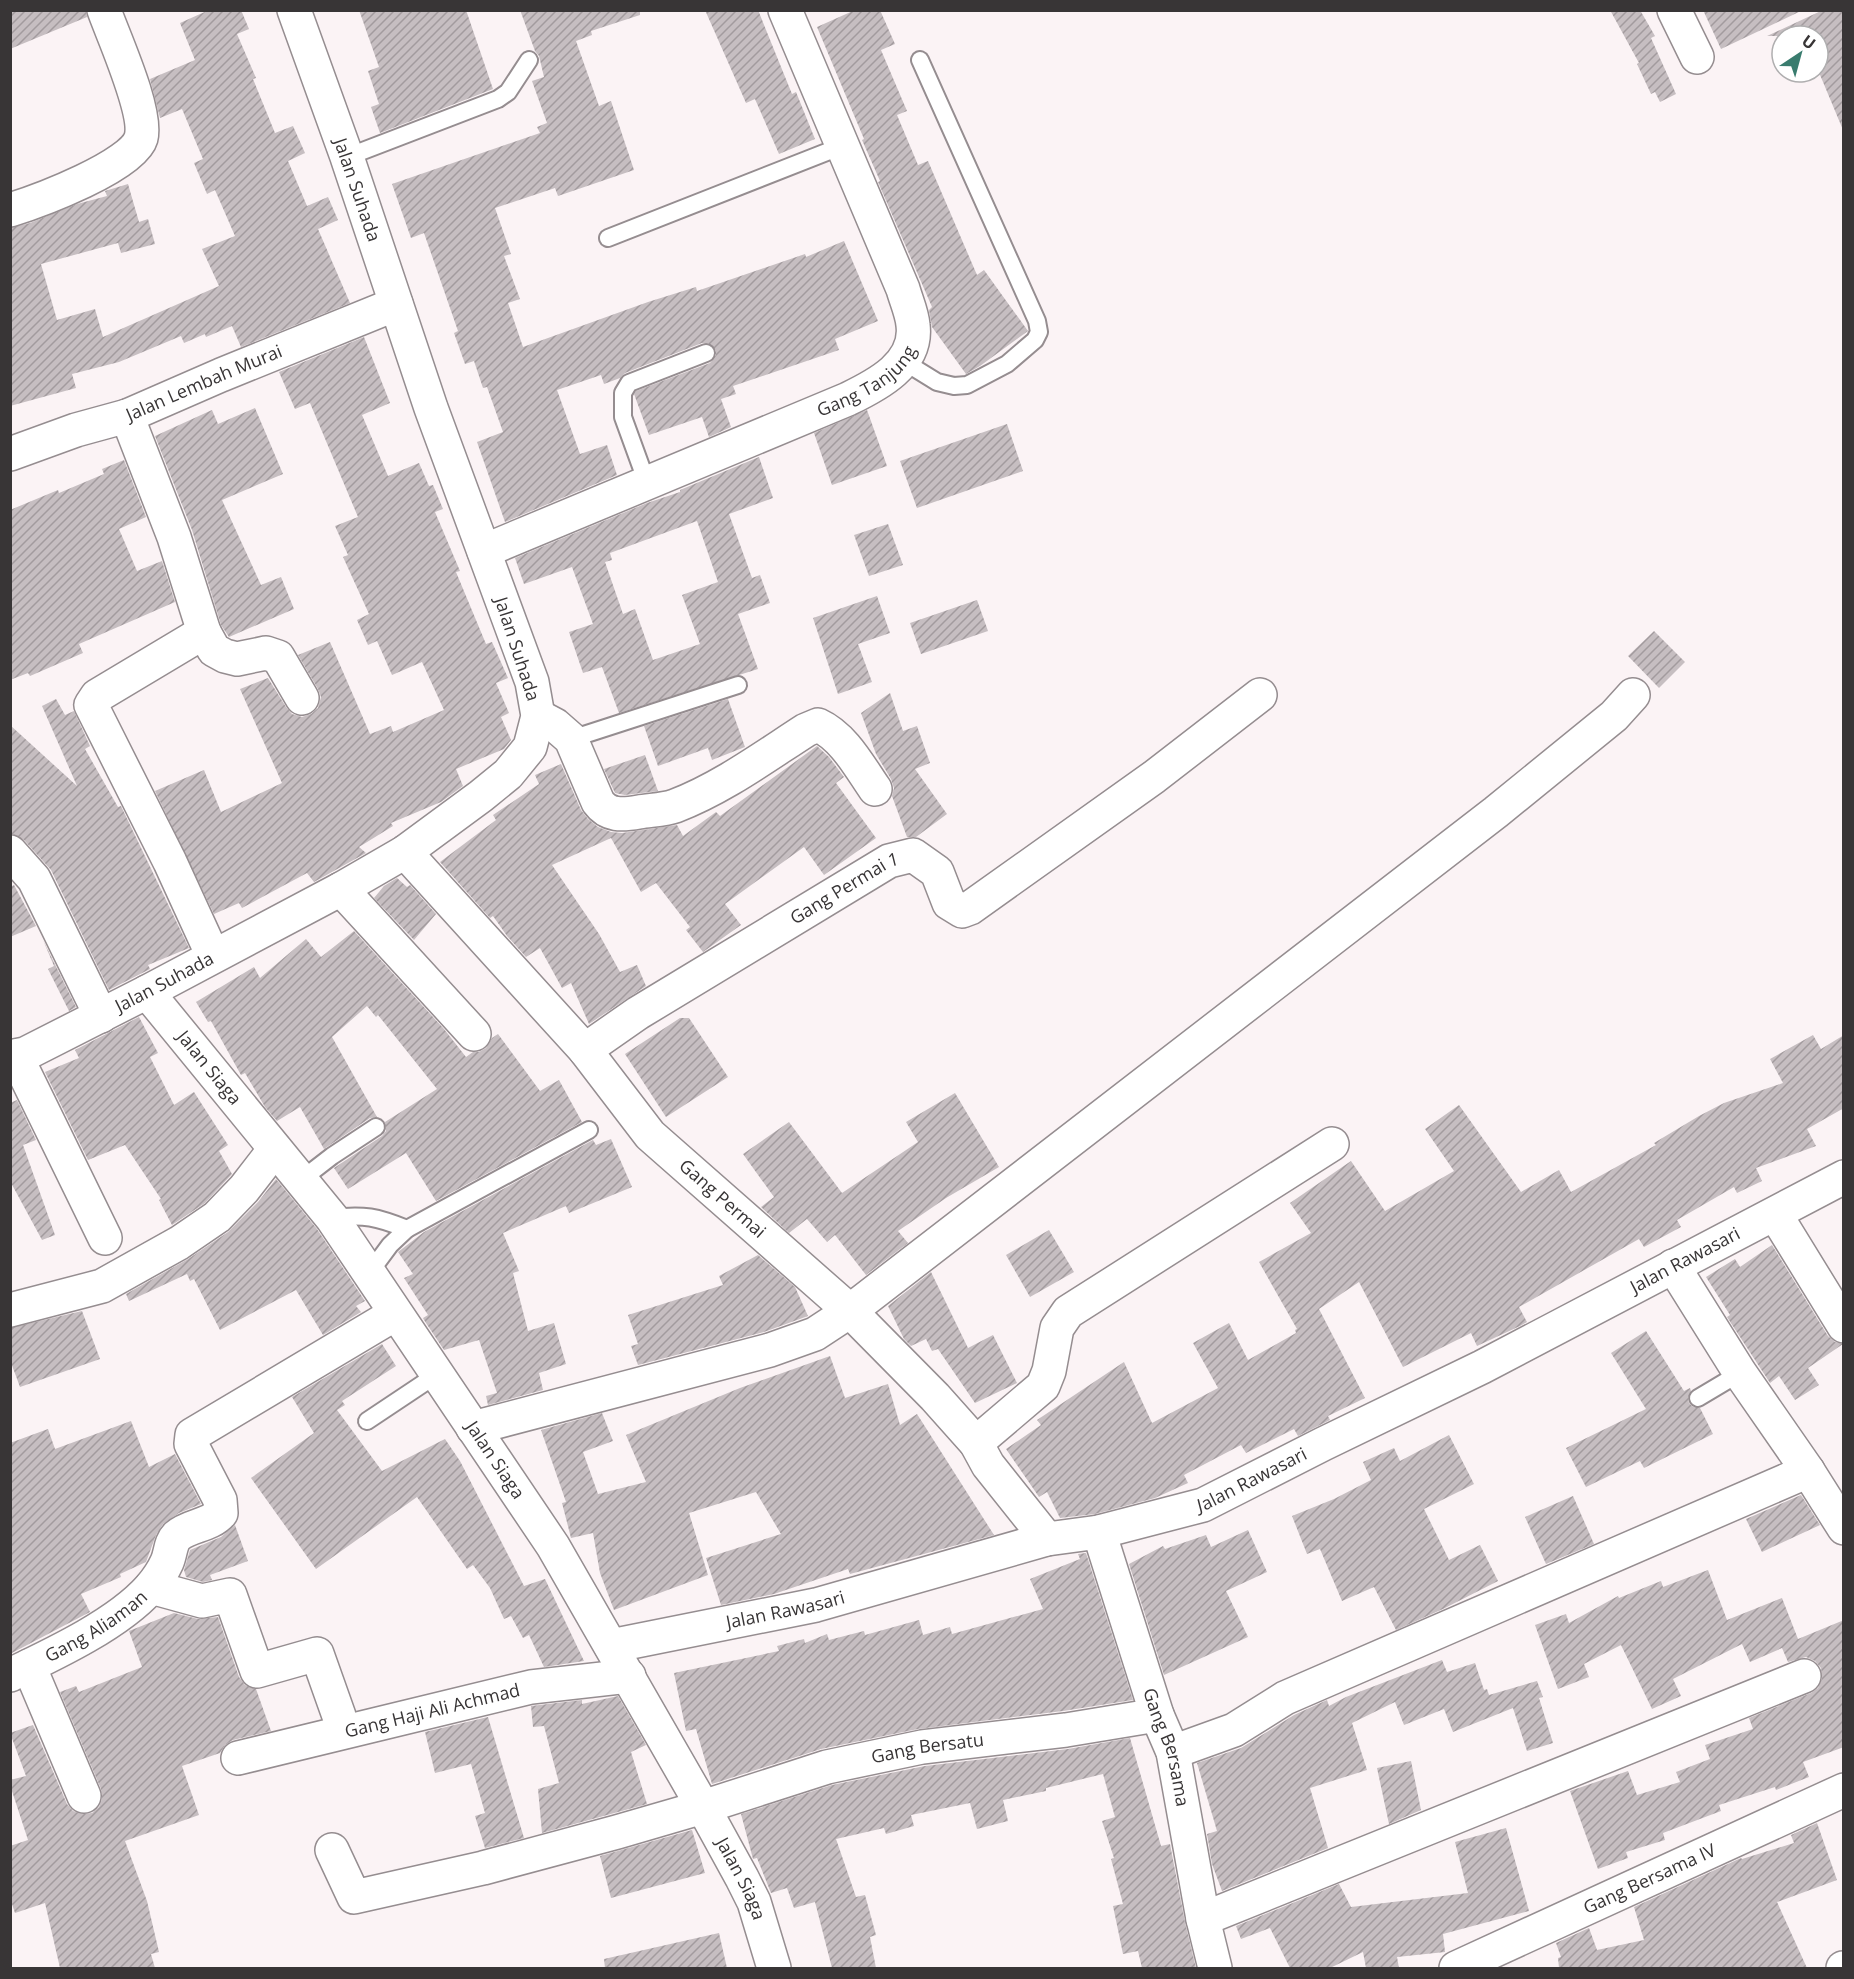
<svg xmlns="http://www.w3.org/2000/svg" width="1854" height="1979" viewBox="0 0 1854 1979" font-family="'Open Sans',sans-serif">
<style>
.building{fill:url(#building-hatch);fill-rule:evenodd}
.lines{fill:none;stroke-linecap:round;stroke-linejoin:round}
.lane-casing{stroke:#958d90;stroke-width:20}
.street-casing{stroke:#958d90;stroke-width:36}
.lane{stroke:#fff;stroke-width:16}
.street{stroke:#fff;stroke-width:33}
.labels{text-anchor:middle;stroke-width:6;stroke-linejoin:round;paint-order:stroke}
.street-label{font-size:18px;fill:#383536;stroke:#fff}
</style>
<defs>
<pattern id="building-hatch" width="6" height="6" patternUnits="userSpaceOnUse" patternTransform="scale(1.5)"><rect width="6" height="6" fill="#c6bec1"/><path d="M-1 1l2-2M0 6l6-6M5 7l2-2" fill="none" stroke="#a29b9e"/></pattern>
</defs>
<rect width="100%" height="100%" fill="#fbf3f5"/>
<!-- building -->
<g class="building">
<path d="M10 10H86L87 17 10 49Z"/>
<path d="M209 10H241L249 29 237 34 256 78 253 79 275 133 293 126 305 153 288 161 307 206 328 197 338 220 318 229 350 303 241 347 232 326 206 337 205 334 184 343 181 336 119 362 72 374 76 388 10 406V228L30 223 77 204 107 196 105 191 128 184 139 222 148 219 155 244 121 253 118 243 41 264 57 320 95 309 103 337 219 286 202 249 235 236 215 190 207 194 194 163 203 159 182 109 160 118 150 79 195 60 180 23Z"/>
<path d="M359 10H466L493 89 380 133 371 107 379 104 368 71 379 67Z"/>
<path d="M520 10H640V15L591 31 592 35 576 41 599 106 611 101 634 170 558 196 555 188 495 208 511 254 504 256 520 299 508 303 523 347 648 302 696 287 697 291 805 254 806 257 844 241 878 321 835 339 839 350 733 386 736 394 721 399 731 427 709 437 702 417 649 435 634 394 636 391 710 363 716 355V350L708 343H702L625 373 620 378 604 384 601 375 557 390 580 454 607 445 617 475 505 522 477 442 503 432 487 387 483 388 474 361 465 364 454 333 458 331 424 233 411 238 392 184 540 133 537 127 547 123 532 81 544 77 539 56 535 51Z"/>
<path d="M705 10H758L792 94 796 92 815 139 779 154 755 99 746 103Z"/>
<path d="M855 10H880L895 44 881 50 907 111 897 115 918 165 928 161 977 275 984 270 1028 331 980 366 966 374 932 327 929 310 932 307 878 182 880 181 862 140 864 139 817 27Z"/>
<path d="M1610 10H1640L1655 36 1651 38 1676 94 1660 102 1655 92 1651 94 1637 64 1639 63Z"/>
<path d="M1703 10H1803L1721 49Z"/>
<path d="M1823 10H1844L1843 130 1818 70V36H1767Z"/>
<path d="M364 337 390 403 362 415 388 476 419 463 429 486 433 485 443 509 435 512 460 571 456 572 486 644 492 642 508 678 496 683 509 713 501 717 511 740 504 749 456 769 463 786 441 802 391 823 393 826 359 847 366 853 314 882 307 873 242 908 239 903 214 914 155 791 204 770 221 812 282 783 240 689 268 678 286 707 292 714 302 717 311 714 318 708 321 697 318 689 298 655 330 642 370 734 391 726 393 732 444 710 422 662 392 675 377 641 368 645 357 620 369 614 343 557 348 555 335 526 358 517 310 403 295 409 279 372Z"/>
<path d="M255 408 283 474 222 500 261 585 281 577 294 609 229 637 221 625 192 530 155 436 212 410 218 424Z"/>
<path d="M867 410 887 466 832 485 814 433Z"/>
<path d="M1007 424 1023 471 917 508 900 461Z"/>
<path d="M759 457 773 498 729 514 752 578 760 575 770 603 738 614 758 669 619 713 602 667 583 673 569 632 593 624 572 567 524 584 515 558 647 503 680 492V490ZM697 521 718 582 682 595 700 644 653 660 635 609 623 614 605 562 612 560 610 553Z"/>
<path d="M124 460 146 517 119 529 137 571 162 561 175 602 79 644 83 653 30 676 28 673 10 680V510L58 490 59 493 104 474 102 469Z"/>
<path d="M888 524 903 565 869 576 854 535Z"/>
<path d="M877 596 890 633 858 644 872 682 838 694 813 618Z"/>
<path d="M977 600 988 631 921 654 910 623Z"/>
<path d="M1654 631 1685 662 1659 688 1628 656Z"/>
<path d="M890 693 903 731 917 726 930 763 915 769 947 814 916 837H907L892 796 894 788 891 779 876 754 861 713Z"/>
<path d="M56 699 65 715 74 711 90 746 85 749 118 807 121 806 189 948 148 965 150 969 109 990 51 870 24 840 10 833V725L77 786 42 706Z"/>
<path d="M728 699 745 747 712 760 708 748 658 766 644 726Z"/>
<path d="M817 746 829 757 844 777 836 783 876 838 824 875 804 847 725 904 741 925 703 952 686 930 690 927 656 883 641 892 611 838 552 865 599 934 620 972 637 965 646 986 589 1024 571 983 562 988 540 948 526 957 507 936 493 916 490 918 440 862 496 820 493 815 539 784 535 775 561 764 581 810 588 819 598 827 611 832 622 833 677 825 683 836 716 812 720 816Z"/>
<path d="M645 755 658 791 625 795 615 793 604 769Z"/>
<path d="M397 878 407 887 410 885 436 914 414 940 374 898 384 886Z"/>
<path d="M14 885 36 926 10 937V887Z"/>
<path d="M354 931 444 1029 466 1057 473 1052H479L486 1048 492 1038 498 1034 540 1091 559 1080 582 1122 436 1201 406 1153 348 1189 334 1168 382 1136 386 1131 385 1122 437 1089 378 1015 376 1017 367 1006 332 1037 377 1117 370 1118 324 1149 300 1107 277 1121 265 1107 245 1073 241 1075 211 1021 208 1022 196 1002 254 967 260 978 306 939 321 957Z"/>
<path d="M43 940 76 1007 69 1011 48 969 54 966Z"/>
<path d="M139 1017 158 1053 150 1057 174 1105 194 1092 228 1145 219 1151 232 1174 205 1203 172 1225 159 1200 161 1199 125 1145 88 1160 45 1072 79 1058 75 1050Z"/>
<path d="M680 1018H689L728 1077 666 1117 625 1054Z"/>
<path d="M1813 1035 1821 1049 1844 1035V1108L1807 1129 1816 1146 1756 1168 1762 1181 1737 1193 1734 1187 1677 1220 1681 1227 1644 1247 1639 1239 1519 1307 1527 1322 1520 1326 1477 1346 1471 1333 1403 1367 1359 1282 1319 1309 1365 1398 1328 1416 1330 1420 1298 1436 1294 1429 1246 1453 1241 1445 1184 1475 1188 1483 1155 1498 1095 1514 1060 1518 1047 1492 1039 1497 1006 1449 1041 1425 1037 1420 1124 1362 1152 1423 1218 1388 1193 1343 1229 1323 1248 1360 1296 1333 1295 1330 1297 1329 1259 1262 1311 1233 1290 1203 1351 1161 1385 1211 1454 1171 1425 1129 1459 1105 1521 1192 1559 1170 1571 1192 1656 1145 1654 1143 1699 1116 1724 1103 1783 1083 1770 1059Z"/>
<path d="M955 1093 999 1167 946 1198 898 1231 908 1243 866 1275 835 1235 827 1242 807 1219 789 1233 761 1207 774 1197 743 1154 789 1122 842 1193 918 1142 906 1122Z"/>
<path d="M17 1100 36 1140 23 1145 55 1235 42 1240 10 1181V1103Z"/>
<path d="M611 1139 632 1187 569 1213 566 1206 503 1233 519 1271 513 1273 528 1331 554 1323 566 1364 539 1373 543 1390 488 1405 486 1396 497 1393 479 1340 444 1350 424 1320 423 1318 428 1315 404 1278 413 1274 398 1252 424 1232 593 1140 596 1145Z"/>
<path d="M276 1179 317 1229 365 1301 356 1306 361 1312 323 1335 296 1290 220 1330 194 1279 190 1281 187 1274 129 1301 126 1294 188 1259 228 1232 258 1202Z"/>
<path d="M1049 1230 1074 1272 1030 1297 1006 1255Z"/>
<path d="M1772 1245 1828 1336 1835 1342 1843 1344 1808 1368 1819 1385 1795 1400 1779 1376 1770 1383 1727 1317 1730 1315 1706 1277 1735 1259 1740 1267Z"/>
<path d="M758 1255 795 1287 808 1316 764 1332 638 1365 631 1346 638 1344 628 1315 723 1285 719 1276Z"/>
<path d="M931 1272 968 1348 993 1335 1017 1383 975 1403 938 1349 932 1351 926 1339 911 1346 904 1339 888 1306Z"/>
<path d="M82 1311 100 1359 20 1387 10 1360V1328Z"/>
<path d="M1646 1331 1684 1391 1690 1388 1691 1391 1688 1398 1689 1403 1693 1407 1700 1408 1713 1434 1644 1468 1640 1461 1586 1487 1566 1448 1646 1409 1611 1353Z"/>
<path d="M382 1344 396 1366 342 1401 345 1405 337 1410 382 1471 445 1439 460 1461 524 1586 545 1579 584 1661 544 1667 529 1635 523 1638 511 1616 504 1619 490 1588 473 1565 467 1569 417 1497 316 1569 251 1478 314 1433 292 1397Z"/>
<path d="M830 1356 845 1398 888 1384 900 1425 917 1414 994 1535 850 1574 848 1569 774 1594 721 1605 706 1558 781 1534 756 1492 689 1513 708 1575 614 1610 600 1573 593 1533 571 1538 562 1503 566 1502 541 1430 602 1413 613 1441 583 1452 598 1494 646 1482 626 1435 740 1388Z"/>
<path d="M131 1421 149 1467 175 1454 201 1504 179 1513 163 1524 156 1535 146 1562 120 1574 121 1577 81 1594 90 1612 10 1654V1443L48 1429 55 1449Z"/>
<path d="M1449 1435 1474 1484 1424 1509 1449 1560 1480 1545 1498 1581 1443 1609 1396 1630 1374 1587 1342 1601 1320 1549 1307 1554 1292 1516 1334 1499 1371 1480 1363 1462 1394 1448 1400 1461Z"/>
<path d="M1801 1495 1820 1525 1762 1552 1746 1519Z"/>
<path d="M1573 1496 1594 1544 1546 1564 1525 1517Z"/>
<path d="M235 1525 248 1561 210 1575 212 1580 203 1582 186 1577 184 1570 190 1550 221 1537Z"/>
<path d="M1248 1530 1267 1572 1226 1591 1248 1637 1164 1675 1129 1564 1163 1546 1165 1549 1206 1535 1211 1547Z"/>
<path d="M1086 1553 1133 1700 1063 1711 918 1729 821 1749 712 1784 696 1729 686 1731 674 1673 779 1651 777 1646 804 1639 805 1643 827 1634 829 1640 864 1631 865 1635 919 1620 923 1635 950 1627 952 1634 1043 1609 1030 1579 1080 1559 1078 1554Z"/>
<path d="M1708 1570 1727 1620 1782 1598 1798 1639 1844 1620V1747L1803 1762 1809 1777 1776 1790 1775 1787 1719 1805 1721 1811 1663 1833 1665 1840 1626 1852 1628 1858 1598 1869 1570 1791 1628 1771 1637 1795 1680 1782 1676 1772 1710 1759 1705 1745 1753 1729 1749 1718 1811 1693 1818 1688 1822 1679 1821 1668 1815 1661 1806 1657 1788 1662 1782 1648 1750 1662 1742 1644 1673 1679 1681 1696 1652 1709 1621 1645 1584 1664 1589 1677 1558 1689 1535 1625 1566 1614 1569 1623 1618 1596 1619 1598 1661 1581 1663 1587Z"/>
<path d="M174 1613 198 1619 218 1617 239 1677 245 1685 256 1689 271 1731 233 1740 225 1745 220 1753 182 1766 199 1815 125 1841 147 1901 159 1952 151 1954 155 1968H60L45 1903 15 1913 10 1898V1846L28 1840 10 1785V1780L26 1776 10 1733 33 1725 67 1804 73 1811 81 1814 92 1813 99 1807 102 1799 101 1789 60 1692 76 1686 79 1692 142 1667 129 1631Z"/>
<path d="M1442 1660 1447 1672 1475 1663 1484 1690 1487 1689 1489 1695 1537 1681 1543 1697 1539 1698 1553 1743 1527 1751 1513 1708 1453 1732 1444 1709 1404 1725 1395 1702 1352 1723 1367 1770 1310 1788 1328 1848 1222 1891 1212 1864 1207 1834 1217 1831 1197 1763 1241 1748 1294 1715 1327 1700 1329 1706 1346 1697Z"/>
<path d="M618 1696 646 1745 631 1752 647 1804 542 1833 538 1789 559 1783 544 1726 533 1727 531 1706 582 1700V1704Z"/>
<path d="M488 1717 524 1838 485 1848 475 1816 485 1813 471 1764 435 1773 425 1732Z"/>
<path d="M1130 1738 1161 1846 1170 1844 1185 1922 1196 1968H1142L1138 1951 1123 1954 1113 1906 1123 1904 1111 1859 1114 1858 1102 1821 1115 1817 1103 1774 1046 1788V1791L1003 1800 1008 1821 977 1829 970 1803 911 1815 914 1826 886 1834 884 1828 836 1839 856 1897 865 1895 876 1935 870 1937 876 1968H832L815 1902 794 1908 787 1888 771 1893 757 1858 753 1859 741 1814 832 1785 925 1766 1068 1749Z"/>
<path d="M1411 1761 1421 1810 1389 1824 1377 1768Z"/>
<path d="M1817 1823 1837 1880 1777 1902 1807 1968H1559L1558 1958 1561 1957 1556 1943 1589 1928 1597 1950 1644 1940 1634 1907 1741 1858 1742 1859 1794 1843 1791 1835Z"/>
<path d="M1506 1828 1529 1911 1443 1934 1445 1952 1397 1957 1399 1968H1366L1363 1952 1330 1968H1290L1270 1928 1241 1939 1236 1926 1339 1884 1351 1907 1468 1893 1455 1842Z"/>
<path d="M692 1830 705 1873 611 1898 600 1856Z"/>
<path d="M719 1933 727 1968H605L604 1959Z"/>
</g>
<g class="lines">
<!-- lane casing -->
<g class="lane-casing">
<g id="lane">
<path d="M347 157 498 99 508 92 529 60"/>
<path d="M608 238 842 146"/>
<path d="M903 361 937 382 954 386 967 385 1007 364 1035 340 1039 332 1037 321 920 60"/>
<path d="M647 483 623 417V393L629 383 706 353"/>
<path d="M571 739 738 685"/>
<path d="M301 1180 332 1156 376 1127"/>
<path d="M332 1218C364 1214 377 1217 407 1229"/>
<path d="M370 1272 390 1245 407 1229 589 1130"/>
<path d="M1698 1398 1740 1373"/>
<path d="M367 1421 436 1375"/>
</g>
</g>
<!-- street casing -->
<g class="street-casing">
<g id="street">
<path d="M1674 10 1697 57"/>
<path d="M10 210C39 201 133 166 141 138 148 112 114 38 104 10"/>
<path d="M127 416 174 537 204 632"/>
<path id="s1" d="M10 454 76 430 127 416 221 375 396 304"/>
<path id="s2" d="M484 551 848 399C877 385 918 364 913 325 912 313 906 300 903 289L785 10"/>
<path d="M538 716 555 725 571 739 598 802C608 816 622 815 639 812 650 810 664 810 675 806 722 788 764 757 806 730L818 725C844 737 859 766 875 789"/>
<path d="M10 852 34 879 101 1016"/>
<path id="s3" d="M405 852 585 1050 650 1135 850 1311 935 1397 976 1443 988 1465 1047 1539"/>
<path d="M341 889 474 1034"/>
<path d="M213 956 170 862 91 705 97 696 204 632 214 650 225 656 237 659 266 653 278 657 302 698"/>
<path id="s4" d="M147 992 332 1218 553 1546 703 1807 742 1878 754 1902 774 1968"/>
<path id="s5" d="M585 1050 638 1013 889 861 913 855 937 872 949 903 962 911 970 908 1154 777 1260 695"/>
<path d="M16 1056 105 1238"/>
<path id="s6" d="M10 1057 25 1054 147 992 341 889 405 852 481 796 508 774 530 747 538 716 532 682 431 408 347 157 294 10"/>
<path d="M1775 1214 1844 1326"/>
<path d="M1673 1266 1740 1373 1808 1471 1844 1528"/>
<path d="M10 1310 102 1286 179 1243 217 1217 244 1189 275 1149"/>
<path d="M473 1428 770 1350 815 1334 850 1311 1496 812 1614 716 1633 695"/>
<path d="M976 1443 1043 1386 1049 1371 1057 1328 1068 1312 1332 1144"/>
<path id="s7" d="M1099 1532 1157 1715 1173 1752 1203 1919 1215 1968"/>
<path d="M151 1587 202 1601 230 1595 257 1671 317 1654 339 1716"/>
<path id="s8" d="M611 1646 816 1605 1047 1539 1099 1532 1203 1505 1323 1444 1482 1367 1844 1177"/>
<path d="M29 1666 84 1796"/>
<path id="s9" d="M10 1675C54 1654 118 1624 150 1588 156 1581 163 1571 167 1562 171 1553 170 1543 177 1536 189 1525 210 1526 221 1513L220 1500 191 1444 192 1435 395 1314"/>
<path d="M1173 1752 1234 1730 1285 1698 1808 1471"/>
<path id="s10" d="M238 1758 531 1687 629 1676"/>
<path id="s11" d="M332 1850 354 1897 483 1868 617 1832 703 1807 827 1767 922 1747 1066 1730 1157 1715"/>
<path d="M1203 1919 1804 1676"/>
<path id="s12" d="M1456 1968 1844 1790"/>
<path d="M1843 1968H1844"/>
</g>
</g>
<!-- lane -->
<use href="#lane" class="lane"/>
<!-- street -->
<use href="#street" class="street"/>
</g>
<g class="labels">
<!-- street labels -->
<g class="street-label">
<text transform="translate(357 190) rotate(71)" y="6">Jalan Suhada</text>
<text dy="6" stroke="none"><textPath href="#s2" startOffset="420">Gang Tanjung</textPath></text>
<text dy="6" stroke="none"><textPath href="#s1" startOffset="207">Jalan Lembah Murai</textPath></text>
<text transform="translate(517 649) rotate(72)" y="6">Jalan Suhada</text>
<text dy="6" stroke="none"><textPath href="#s5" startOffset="306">Gang Permai 1</textPath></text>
<text dy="6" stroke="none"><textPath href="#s6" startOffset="172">Jalan Suhada</textPath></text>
<text dy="6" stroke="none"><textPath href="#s4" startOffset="98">Jalan Siaga</textPath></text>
<text dy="6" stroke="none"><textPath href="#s3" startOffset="471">Gang Permai</textPath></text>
<text dy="6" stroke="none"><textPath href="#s8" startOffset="1150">Jalan Rawasari</textPath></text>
<text dy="6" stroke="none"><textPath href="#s4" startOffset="584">Jalan Siaga</textPath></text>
<text dy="6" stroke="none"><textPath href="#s8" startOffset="664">Jalan Rawasari</textPath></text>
<text dy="6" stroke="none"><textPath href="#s8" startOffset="178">Jalan Rawasari</textPath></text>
<text dy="6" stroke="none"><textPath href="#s9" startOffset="99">Gang Aliaman</textPath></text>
<text dy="6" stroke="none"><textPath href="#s10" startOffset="200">Gang Haji Ali Achmad</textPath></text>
<text dy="6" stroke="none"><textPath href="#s7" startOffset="226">Gang Bersama</textPath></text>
<text dy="6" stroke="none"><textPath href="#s11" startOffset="645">Gang Bersatu</textPath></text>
<text dy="6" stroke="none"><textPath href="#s4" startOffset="1070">Jalan Siaga</textPath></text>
<text dy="6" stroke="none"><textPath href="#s12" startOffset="213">Gang Bersama IV</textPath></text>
</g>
</g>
<!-- border -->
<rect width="1854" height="1979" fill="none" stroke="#383536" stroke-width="24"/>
<!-- north arrow -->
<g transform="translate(1800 54) rotate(36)"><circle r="28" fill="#ffffff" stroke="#afaeaf" stroke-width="1.5"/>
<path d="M0-4.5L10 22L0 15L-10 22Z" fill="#397c6e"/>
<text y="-9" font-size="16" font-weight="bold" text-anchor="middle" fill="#383536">U</text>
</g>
</svg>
